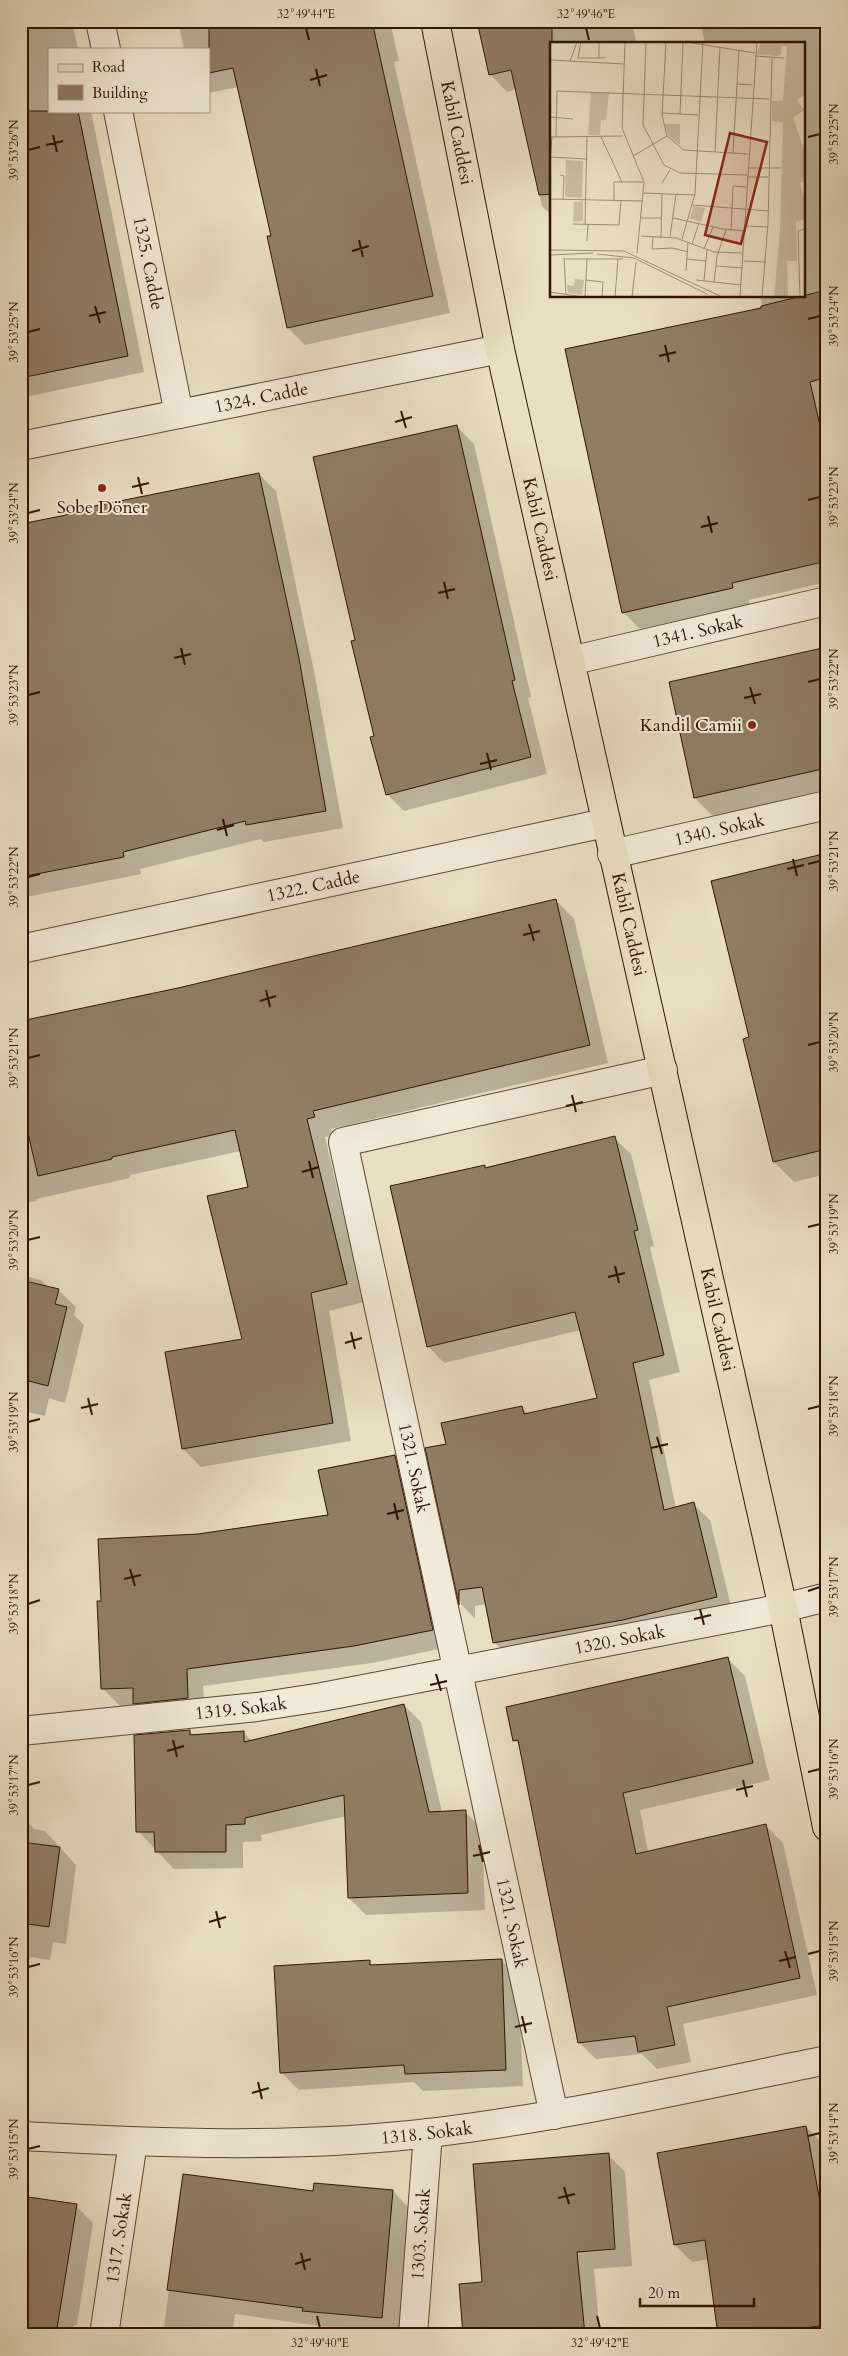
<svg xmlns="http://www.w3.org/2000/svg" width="848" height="2356" viewBox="0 0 848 2356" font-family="Cardo,serif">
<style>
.shadow{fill:#0003}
.building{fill:#907d66;stroke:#2f1300}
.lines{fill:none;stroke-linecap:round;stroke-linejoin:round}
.minor-casing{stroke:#5e4631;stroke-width:30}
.major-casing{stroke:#2f1300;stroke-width:30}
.minor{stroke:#f1ead9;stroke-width:28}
.major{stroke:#e9dfc4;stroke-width:28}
.ticks{fill:none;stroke:#2f1300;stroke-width:2}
.poi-dot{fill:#8f2418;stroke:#f1ead9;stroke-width:2}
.labels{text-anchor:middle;stroke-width:4;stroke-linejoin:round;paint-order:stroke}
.street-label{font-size:18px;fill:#2f1300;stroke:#f1ead9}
.poi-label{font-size:18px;fill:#2f1300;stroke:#f1ead9}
.inset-road{fill:none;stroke:#9f8d76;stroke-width:1}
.view{fill:#8f2418;fill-opacity:0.15;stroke:#8f2418;stroke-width:2.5}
.inset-edge{fill:none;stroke:#2f1300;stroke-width:2.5}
.neatline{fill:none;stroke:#2f1300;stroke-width:2}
.ticks-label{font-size:12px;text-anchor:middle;fill:#2f1300}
</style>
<rect width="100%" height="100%" fill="#e9dfc4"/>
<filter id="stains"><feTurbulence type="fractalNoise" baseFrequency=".004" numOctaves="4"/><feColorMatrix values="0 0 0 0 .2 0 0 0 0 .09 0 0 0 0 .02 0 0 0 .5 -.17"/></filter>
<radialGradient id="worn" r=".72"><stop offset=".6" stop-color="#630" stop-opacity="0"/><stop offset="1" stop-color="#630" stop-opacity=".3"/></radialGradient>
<!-- shadow -->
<g class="shadow">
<path d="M21 21H72L78 49H49V111H91L144 372 21 398Z"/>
<path d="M178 21H390L399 61 394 62 450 313 305 345 288 328 272 237 238 87 209 93V49H184Z"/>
<path d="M478 21H631L637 44H552V216L542 206 517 89 507 92 490 74Z"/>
<path d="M700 21H827V582L749 600 750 605 640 629 623 612 763 309 760 296H804V44H705Z"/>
<path d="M457 427 474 444 531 697 528 698 547 774 404 811 387 794 356 641Z"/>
<path d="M259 474 276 491 314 671 343 828 264 842 261 839 140 869 141 874 21 898V525Z"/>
<path d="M827 648V794L716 819 695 798 670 683Z"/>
<path d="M827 854V1174L794 1182 774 1162 750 1038Z"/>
<path d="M556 900 574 919 608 1063 331 1129 332 1136 325 1137 364 1302 329 1311 351 1441 201 1467 183 1449 167 1353 243 1340 249 1188 241 1151 130 1175V1178L36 1199 37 1201 21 1204V1023L206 983Z"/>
<path d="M614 1138 631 1154 654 1246 650 1247 680 1372 649 1380 676 1508 693 1504 710 1520 733 1614 511 1659 495 1643 487 1604 475 1606V1619L461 1604 427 1449 447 1445 522 1408 529 1415 598 1399 581 1330 444 1363 428 1346 484 1166 487 1169Z"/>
<path d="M21 1275 41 1280 49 1288 58 1290 76 1307 74 1315 84 1325 65 1403 49 1398 45 1416 24 1411 21 1418Z"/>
<path d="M394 1456 412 1473 449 1647 372 1663 203 1686 205 1715 152 1720 136 1705 120 1706 103 1689 102 1602 198 1535 329 1516Z"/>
<path d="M728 1659 745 1676 770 1780 640 1810 648 1852 766 1826 783 1843 817 1995 683 2024 691 2062 657 2069 642 2054 596 2059 579 2042 520 1746 515 1740Z"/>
<path d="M404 1705 421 1722 442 1812H465L482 1829 485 1910 366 1915 349 1898 346 1816 261 1835 262 1841 243 1842V1868L174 1869 138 1831 189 1731 195 1736 243 1732 252 1741Z"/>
<path d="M21 1820H26L34 1829 45 1831 76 1865 66 1944 53 1942 50 1960 30 1957 28 1968 21 1967Z"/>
<path d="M501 1960 518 1977 523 2086 423 2091 414 2082 299 2090 282 2073 369 1961 374 1966Z"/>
<path d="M806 2127 823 2144 827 2165V2335H719L709 2259 692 2262 675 2245Z"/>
<path d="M608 2155 625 2172 632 2266 594 2269 600 2335H465L483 2283Z"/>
<path d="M184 2175 314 2192 393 2191 410 2209 398 2335H327V2327L235 2314 232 2335H163Z"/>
<path d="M76 2206 93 2223 77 2325H74L73 2335H21Z"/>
</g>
<!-- building -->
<g class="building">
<path d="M209 21H372L433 296 287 328 267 236H271L233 68 209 73Z"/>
<path d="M477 21H552V194L539 195 511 70 489 75Z"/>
<path d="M21 111H78L128 356 21 378Z"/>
<path d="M827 290V377L810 382 827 456V561L732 583 733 588 622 613 565 349 761 308V306Z"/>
<path d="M457 425 515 680 512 681 531 757 386 795 370 737 374 736 351 641 355 640 313 457Z"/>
<path d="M259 473 298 653 326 811 246 825 245 821 123 852 124 857 21 877V524L76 513 75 510Z"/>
<path d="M827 647V768L694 798 669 682Z"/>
<path d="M827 853V1149L773 1162 743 1039 749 1037 711 881Z"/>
<path d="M556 899 590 1045 313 1111 315 1117 307 1119 347 1284 311 1293 333 1423 182 1449 165 1352 242 1339 207 1196 248 1187 235 1130 112 1157V1159L38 1176 21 1103V1021L178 988Z"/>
<path d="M615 1136 638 1230 634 1231 664 1355 633 1363 664 1510 694 1502 717 1597 623 1620 493 1643 482 1587 459 1590V1605L425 1448 446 1444 441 1423 522 1406 524 1414 597 1398 575 1312 427 1347 390 1186 485 1165V1168Z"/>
<path d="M21 1280 59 1289 55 1304 67 1307 48 1386 21 1379Z"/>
<path d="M395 1455 433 1630 354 1646 187 1669 188 1698 133 1704V1688L101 1689 97 1601H101L98 1539 198 1534 328 1515 318 1470Z"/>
<path d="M728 1657 753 1763 623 1793 636 1854 766 1824 800 1978 667 2007 675 2045 638 2052 635 2036 578 2043 518 1740 513 1741 506 1707Z"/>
<path d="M404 1704 429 1812 466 1810 468 1893 348 1898 344 1795 245 1818V1824L226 1825V1852H155L154 1832H136L134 1735 190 1730V1735L244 1731V1742Z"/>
<path d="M21 1842 60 1847 49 1927 21 1923Z"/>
<path d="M502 1959 506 2070 405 2074 404 2065 280 2073 274 1966 370 1960V1965Z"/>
<path d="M806 2126 827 2240V2325L753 2335H718L705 2240 674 2245 657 2153Z"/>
<path d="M609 2153 615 2249 577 2252 585 2335H463L459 2284 482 2282 473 2164Z"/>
<path d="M183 2174 313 2191 314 2183 393 2190 382 2318 302 2311 303 2308 167 2290Z"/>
<path d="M21 2196 77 2204 56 2335H21Z"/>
</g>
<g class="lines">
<!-- minor casing -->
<g class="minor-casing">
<g id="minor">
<path d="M100 21 106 49"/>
<path id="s1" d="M118 111 179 414"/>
<path id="s2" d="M21 446 500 349"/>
<path id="s3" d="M570 661 827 601"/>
<path id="s4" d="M612 854 827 805"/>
<path id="s5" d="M21 949 605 823"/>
<path id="s6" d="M21 1731 257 1707 322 1697 783 1608 827 1597"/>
<path d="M554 2115 343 1142 663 1070"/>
<path id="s7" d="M21 2136C157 2143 294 2149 429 2133 563 2117 695 2087 827 2060"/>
<path id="s8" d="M104 2335 133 2142"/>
<path id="s9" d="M413 2335 428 2133"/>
</g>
</g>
<!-- major casing -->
<g class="major-casing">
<g id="major">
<path id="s10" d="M435 21 500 349 783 1608 827 1827"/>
</g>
</g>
<!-- minor -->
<use href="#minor" class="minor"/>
<!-- major -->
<use href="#major" class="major"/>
</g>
<!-- ticks -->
<path class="ticks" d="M306 28 309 40M586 28 589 40M316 69 320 86M310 80 327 75M53 135 57 152M808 137 820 134M46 145 63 141M28 150 40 147M359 240 363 257M352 251 369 246M95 306 100 323M89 316 106 312M808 319 820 316M28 332 40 329M665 345 669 362M659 356 676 352M401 411 406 428M395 422 412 417M138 477 142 494M132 487 149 483M808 500 820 497M28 513 40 510M708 516 712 533M701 527 718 523M444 582 448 599M438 593 455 589M181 648 185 665M174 658 191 654M808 682 820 679M750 687 755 704M28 695 40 692M744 698 761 694M487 753 491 770M480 764 497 760M223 819 227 836M217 830 234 825M793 859 797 876M808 864 820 861M787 869 804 865M28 877 40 874M529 924 534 941M523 935 540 931M266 990 270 1007M260 1001 276 996M808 1045 820 1042M28 1058 40 1055M572 1095 576 1112M566 1106 583 1102M309 1161 313 1178M302 1172 319 1167M808 1227 820 1224M28 1240 40 1237M615 1266 619 1283M608 1277 625 1273M351 1332 355 1349M345 1343 362 1338M88 1398 92 1415M81 1408 98 1404M808 1409 820 1406M28 1422 40 1419M657 1437 662 1454M651 1448 668 1444M394 1503 398 1520M387 1514 404 1510M130 1569 135 1586M124 1579 141 1575M808 1591 820 1587M28 1604 40 1600M700 1609 704 1625M694 1619 711 1615M436 1674 441 1691M430 1685 447 1681M173 1740 177 1757M167 1751 184 1746M808 1772 820 1769M743 1780 747 1797M28 1785 40 1782M736 1790 753 1786M479 1845 483 1862M473 1856 490 1852M216 1911 220 1928M209 1922 226 1917M785 1951 790 1968M808 1954 820 1951M779 1961 796 1957M28 1967 40 1964M522 2016 526 2033M515 2027 532 2023M258 2082 262 2099M252 2093 269 2088M808 2136 820 2133M28 2149 40 2146M564 2187 569 2204M558 2198 575 2194M301 2253 305 2270M295 2264 311 2259M317 2316 320 2328M597 2316 600 2328"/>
<!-- markers -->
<g class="poi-dot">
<circle cx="102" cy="488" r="5"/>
<circle cx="752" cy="725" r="5"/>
</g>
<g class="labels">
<!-- street labels -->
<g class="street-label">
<text dy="6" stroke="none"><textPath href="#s10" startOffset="114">Kabil Caddesi</textPath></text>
<text dy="6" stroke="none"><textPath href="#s1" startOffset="155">1325. Cadde</textPath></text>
<text dy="6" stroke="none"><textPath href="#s2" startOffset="245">1324. Cadde</textPath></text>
<text dy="6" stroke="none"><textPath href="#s10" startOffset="519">Kabil Caddesi</textPath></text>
<text dy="6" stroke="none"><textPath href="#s3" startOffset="131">1341. Sokak</textPath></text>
<text dy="6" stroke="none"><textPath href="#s4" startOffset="110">1340. Sokak</textPath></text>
<text dy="6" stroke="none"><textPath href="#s5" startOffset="299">1322. Cadde</textPath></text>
<text dy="6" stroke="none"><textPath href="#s10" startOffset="924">Kabil Caddesi</textPath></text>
<text dy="6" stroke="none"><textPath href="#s10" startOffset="1329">Kabil Caddesi</textPath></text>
<text transform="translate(414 1468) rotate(78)" y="6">1321. Sokak</text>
<text dy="6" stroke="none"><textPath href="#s6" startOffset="606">1320. Sokak</textPath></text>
<text dy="6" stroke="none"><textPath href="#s6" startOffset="221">1319. Sokak</textPath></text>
<text transform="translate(512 1923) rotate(78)" y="6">1321. Sokak</text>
<text dy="6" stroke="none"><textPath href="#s7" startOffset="406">1318. Sokak</textPath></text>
<text dy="6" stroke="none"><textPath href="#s9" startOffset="101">1303. Sokak</textPath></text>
<text dy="6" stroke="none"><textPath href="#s8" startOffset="98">1317. Sokak</textPath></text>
</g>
<!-- poi labels -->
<g class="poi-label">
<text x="102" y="513">Sobe Döner</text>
<text x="742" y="731" text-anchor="end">Kandil Camii</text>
</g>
</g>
<!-- overview -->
<g transform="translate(550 42)">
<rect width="255" height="255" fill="#e9dfc4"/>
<path d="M211 0H255V52L247 58 254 68 243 76 255 110V139L250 141 255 159V177L246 180 247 219H237L238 255H224L230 190 233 80 222 79V59H233L237 4H232L231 12 227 14 207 12ZM41 50H59L56 78H51L50 93H38ZM114 82H130V103L119 94ZM16 118 33 119 32 156 15 155ZM33 159V179L23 180 24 160ZM144 164 155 166 151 180 140 176ZM25 237 34 238 32 253 18 251 17 243 24 244Z" fill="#c9bca3"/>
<path class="inset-road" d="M31 0 28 16H55M75 0 72 86 94 140 87 211M96 0 93 83 114 123 130 131 197 133M116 0 112 73 117 94 134 108 198 112M136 0 205 11M205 14 234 16M49 16V0M0 18 74 22M20 19 27 0M187 42 202 43M112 71 148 73M130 72 133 0M0 75 23 77M0 95 73 94M6 95 7 49 219 57M51 95 72 140M165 110 170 5M183 111 189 8M83 114 117 94M0 115 36 117M0 120 2 95M198 126H231M10 133 14 134 13 157M197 135H218M112 141 120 128M93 151 144 153M0 157 93 159M64 158V140H94M142 163 219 169M91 176H112M123 176 173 187 196 189M23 182 69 183 71 158M35 182 37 95M196 184 218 185M181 189 183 144 197 145M91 194 126 196 164 210 193 211M103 195 102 207 122 206 138 210M111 195 112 152M120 195 126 152M132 197 145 152 153 0M37 199 38 182M142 202 149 181M154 207 163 185M0 208 74 209 172 255M47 212 84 216 157 252M0 213 43 211M14 216 16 252M14 217H73M137 217 156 219M194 219 216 220M166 224 193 226M136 229 138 200M36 238 53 240 52 255M146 238 191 243M154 239 157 208M164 240 167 214 176 188M0 250 34 255M35 255 37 217M65 255 68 217M82 255 86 220M190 255 207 0M212 255 218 182 222 16M250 255 248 189 255 187"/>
<path class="view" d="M180 91 217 100 191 202 155 193Z"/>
<rect width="255" height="255" class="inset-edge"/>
</g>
<!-- margin -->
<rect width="848" height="2356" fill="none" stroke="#e9dfc4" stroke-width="55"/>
<!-- legend -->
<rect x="48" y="48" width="162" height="65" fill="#f1ead9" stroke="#a39482"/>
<rect x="58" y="64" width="25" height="8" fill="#e9dfc4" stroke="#a39482"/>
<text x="92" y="72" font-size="15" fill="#2f1300">Road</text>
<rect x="58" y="85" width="25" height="15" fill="#907d66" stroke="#a39482"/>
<text x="92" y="98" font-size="15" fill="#2f1300">Building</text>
<!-- scale -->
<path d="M640 2298v8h114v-8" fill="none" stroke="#2f1300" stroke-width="2.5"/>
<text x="648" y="2298" font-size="15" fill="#2f1300" stroke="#f1ead9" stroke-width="4" paint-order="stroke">20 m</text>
<rect x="28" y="28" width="792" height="2300" class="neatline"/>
<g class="ticks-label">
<text x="306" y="18">32°49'44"E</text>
<text x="586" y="18">32°49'46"E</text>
<text transform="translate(834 134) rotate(-90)" y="4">39°53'25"N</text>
<text transform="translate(14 150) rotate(-90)" y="4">39°53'26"N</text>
<text transform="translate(834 316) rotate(-90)" y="4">39°53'24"N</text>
<text transform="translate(14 332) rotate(-90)" y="4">39°53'25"N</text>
<text transform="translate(834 497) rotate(-90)" y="4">39°53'23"N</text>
<text transform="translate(14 513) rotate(-90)" y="4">39°53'24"N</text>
<text transform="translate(834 679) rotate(-90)" y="4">39°53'22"N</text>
<text transform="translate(14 695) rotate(-90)" y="4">39°53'23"N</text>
<text transform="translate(834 861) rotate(-90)" y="4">39°53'21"N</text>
<text transform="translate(14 877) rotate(-90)" y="4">39°53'22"N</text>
<text transform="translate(834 1042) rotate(-90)" y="4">39°53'20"N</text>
<text transform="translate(14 1058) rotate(-90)" y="4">39°53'21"N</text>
<text transform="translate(834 1224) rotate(-90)" y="4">39°53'19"N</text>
<text transform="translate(14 1240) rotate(-90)" y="4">39°53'20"N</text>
<text transform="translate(834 1406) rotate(-90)" y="4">39°53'18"N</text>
<text transform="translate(14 1422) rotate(-90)" y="4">39°53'19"N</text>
<text transform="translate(834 1587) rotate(-90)" y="4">39°53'17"N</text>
<text transform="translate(14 1604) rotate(-90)" y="4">39°53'18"N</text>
<text transform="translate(834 1769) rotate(-90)" y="4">39°53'16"N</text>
<text transform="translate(14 1785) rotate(-90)" y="4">39°53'17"N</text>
<text transform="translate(834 1951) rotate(-90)" y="4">39°53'15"N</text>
<text transform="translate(14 1967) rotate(-90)" y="4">39°53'16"N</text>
<text transform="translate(834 2133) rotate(-90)" y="4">39°53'14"N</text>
<text transform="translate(14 2149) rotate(-90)" y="4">39°53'15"N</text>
<text x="320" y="2347">32°49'40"E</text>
<text x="600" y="2347">32°49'42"E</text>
</g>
<rect width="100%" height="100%" filter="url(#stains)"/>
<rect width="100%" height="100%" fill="url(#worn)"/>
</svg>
